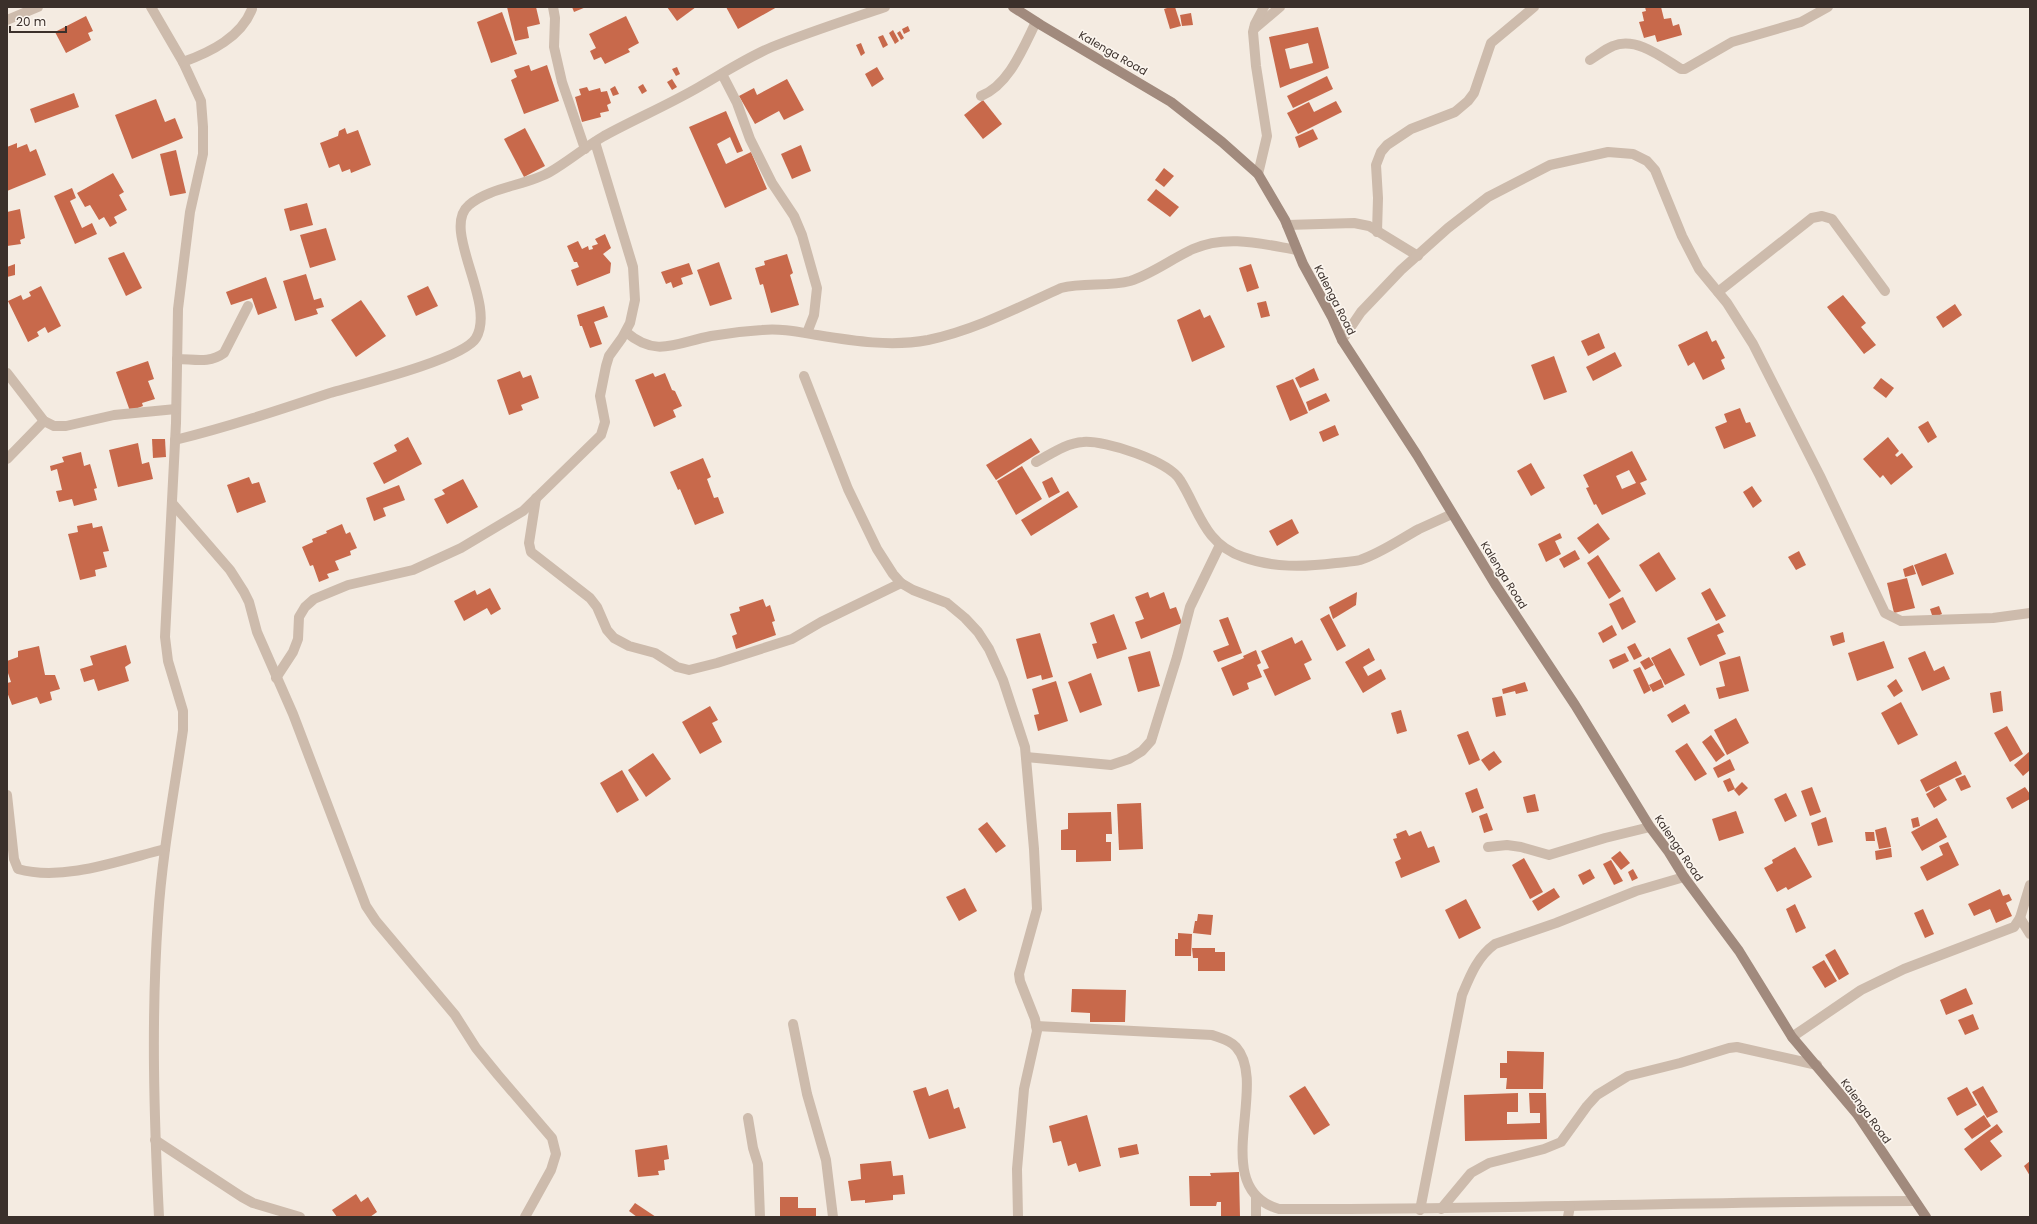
<svg xmlns="http://www.w3.org/2000/svg" width="2037" height="1224" viewBox="0 0 2037 1224" font-family="Poppins,sans-serif">
<style>
.building{fill:#c8694b;fill-rule:evenodd}
.lines{fill:none;stroke-linecap:round;stroke-linejoin:round}
.lane{stroke:#cdbbac;stroke-width:10}
.street{stroke:#cdbbac;stroke-width:10}
.secondary{stroke:#a18a7d;stroke-width:10}
.labels{text-anchor:middle;stroke-width:3.5;stroke-linejoin:round;paint-order:stroke}
.street-label{font-size:11px;fill:#3b302b;stroke:#fbf5ee}
</style>
<rect width="100%" height="100%" fill="#f4ebe1"/>
<!-- building -->
<g class="building">
<path d="M507 7H536L540 24 527 27 529 38 515 41Z"/>
<path d="M572 7H586L574 12Z"/>
<path d="M667 7H696L677 21Z"/>
<path d="M726 7H777L738 29Z"/>
<path d="M1170 7H1175L1181 26 1170 29 1164 9Z"/>
<path d="M1645 7H1661L1664 19 1671 18 1673 26 1679 24 1682 35 1657 42 1655 35 1644 38 1639 22 1644 21 1642 12 1646 11Z"/>
<path d="M502 12 517 54 491 63 477 22Z"/>
<path d="M1191 13 1193 25 1182 26 1180 15Z"/>
<path d="M86 16 93 31 88 33 91 40 66 53 55 32Z"/>
<path d="M626 16 639 43 628 49 630 52 605 64 601 57 594 60 590 51 596 48 589 34Z"/>
<path d="M908 26 910 31 904 34 902 29Z"/>
<path d="M1318 27 1329 68 1280 88 1269 37ZM1308 43 1313 63 1290 69 1285 49Z"/>
<path d="M893 30 899 41 895 44 889 33Z"/>
<path d="M900 31 904 38 901 40 897 33Z"/>
<path d="M883 35 888 45 883 48 878 37Z"/>
<path d="M861 43 865 53 861 56 856 45Z"/>
<path d="M529 65 531 71 547 65 559 101 524 114 511 80 517 77 514 70Z"/>
<path d="M677 67 680 74 676 76 672 69Z"/>
<path d="M877 67 884 79 872 87 865 74Z"/>
<path d="M1327 76 1333 89 1293 108 1287 96Z"/>
<path d="M672 79 677 87 672 90 667 82Z"/>
<path d="M787 79 804 110 784 120 779 111 755 124 739 96 754 88 757 95Z"/>
<path d="M643 84 647 91 642 94 638 87Z"/>
<path d="M615 86 619 94 613 96 610 89Z"/>
<path d="M587 87 589 91 600 88 601 92 607 91 611 103 607 105 609 111 600 113 601 117 582 122 575 97 581 95 579 89Z"/>
<path d="M74 93 79 107 35 123 30 109Z"/>
<path d="M156 99 165 122 175 118 183 138 132 159 115 115Z"/>
<path d="M983 100 1002 124 983 139 964 115Z"/>
<path d="M1336 101 1342 112 1298 134 1287 113 1309 102 1314 112Z"/>
<path d="M726 111 743 151 737 153 730 137 717 144 726 164 751 152 767 189 725 208 689 127Z"/>
<path d="M345 128 347 134 358 130 371 165 351 173 350 169 342 172 339 164 329 168 320 143 338 136 339 131Z"/>
<path d="M525 128 545 166 524 177 504 139Z"/>
<path d="M1313 129 1318 139 1299 148 1295 137Z"/>
<path d="M17 143V148L27 144 30 152 36 149 46 175 7 191V147Z"/>
<path d="M801 145 811 171 792 179 781 154Z"/>
<path d="M176 150 186 193 170 196 160 154Z"/>
<path d="M1164 168 1174 176 1164 187 1155 180Z"/>
<path d="M113 173 124 192 119 195 127 210 114 217 117 223 110 227 104 217 99 220 90 205 85 207 77 193Z"/>
<path d="M72 188 76 198 70 201 82 228 92 223 97 234 75 244 54 196Z"/>
<path d="M1156 189 1179 207 1170 217 1147 200Z"/>
<path d="M307 203 313 225 290 231 284 209Z"/>
<path d="M20 209 25 238 20 240 21 244 7 246V212Z"/>
<path d="M326 228 336 260 310 268 300 235Z"/>
<path d="M605 234 611 248 603 254 611 263 610 273 577 286 571 270 579 267 577 262H574L567 246 578 241 582 249 588 246 589 250 593 249 592 246 598 244 595 239Z"/>
<path d="M124 252 142 288 126 296 108 258Z"/>
<path d="M787 254 793 273 790 275 799 305 771 313 763 284 760 285 755 268 765 265 764 261Z"/>
<path d="M719 262 732 299 710 306 697 270Z"/>
<path d="M689 263 693 274 681 278 683 284 673 288 671 282 666 284 661 272Z"/>
<path d="M15 264V275L7 277V267Z"/>
<path d="M1251 264 1259 288 1247 292 1239 268Z"/>
<path d="M306 274 314 300 321 298 324 307 316 309 318 314 295 321 283 281Z"/>
<path d="M266 277 277 308 258 315 252 298 231 305 226 292Z"/>
<path d="M41 286 61 326 48 333 45 327 37 332 39 336 28 342 8 301 21 295 23 300 31 296 29 292Z"/>
<path d="M428 286 438 306 416 316 407 296Z"/>
<path d="M1843 295 1866 323 1861 327 1876 345 1864 354 1827 307Z"/>
<path d="M361 300 386 336 356 357 331 320Z"/>
<path d="M1266 301 1270 316 1261 318 1257 303Z"/>
<path d="M1955 304 1962 315 1943 328 1936 317Z"/>
<path d="M604 306 608 317 594 322 602 344 590 348 582 326H580L577 315Z"/>
<path d="M1200 309 1204 318 1210 315 1225 347 1192 362 1177 320Z"/>
<path d="M1707 331 1712 342 1716 340 1725 358 1721 360 1725 369 1703 380 1694 362 1688 366 1678 345Z"/>
<path d="M1599 333 1605 348 1588 356 1581 341Z"/>
<path d="M1615 352 1622 366 1593 381 1586 367Z"/>
<path d="M1554 356 1567 392 1544 400 1531 365Z"/>
<path d="M148 361 154 379 148 381 155 399 142 403 143 406 130 411 116 372Z"/>
<path d="M1314 368 1319 380 1300 388 1295 378Z"/>
<path d="M520 371 523 378 531 375 539 398 521 405 523 410 509 415 497 380Z"/>
<path d="M653 373 655 377 665 373 672 390 675 391 682 406 673 410 676 417 654 427 635 380Z"/>
<path d="M1881 378 1894 388 1886 398 1873 388Z"/>
<path d="M1293 379 1308 413 1290 421 1276 386Z"/>
<path d="M1326 393 1330 401 1309 411 1306 402Z"/>
<path d="M1740 408 1746 423 1750 422 1756 436 1724 449 1715 427 1727 422 1724 414Z"/>
<path d="M1928 421 1937 437 1928 443 1918 427Z"/>
<path d="M1335 425 1339 435 1323 442 1319 432Z"/>
<path d="M408 437 422 464 384 484 373 463 397 451 394 445Z"/>
<path d="M1888 437 1899 451 1895 455 1897 457 1902 453 1913 467 1891 485 1883 475 1880 478 1863 459Z"/>
<path d="M1031 438 1040 452 996 480 986 465Z"/>
<path d="M152 439H165L166 457 153 458Z"/>
<path d="M138 443 142 464 149 462 153 479 118 487 109 450Z"/>
<path d="M1632 451 1647 480 1640 483 1646 494 1602 515 1596 504 1594 505 1586 488 1589 487 1583 475ZM1629 470 1636 483 1622 489 1616 476Z"/>
<path d="M81 452 84 466 90 464 97 488 94 489 97 500 74 506 72 499 59 502 56 491 62 490 57 469 51 471 50 466 64 462 62 457Z"/>
<path d="M703 458 711 477 707 479 714 498 718 497 724 513 695 525 680 489 678 490 670 472Z"/>
<path d="M1531 463 1545 488 1531 496 1517 471Z"/>
<path d="M1022 466 1042 499 1016 515 997 481Z"/>
<path d="M249 477 252 484 259 482 266 502 237 513 227 485Z"/>
<path d="M1052 477 1060 492 1049 498 1042 482Z"/>
<path d="M463 479 478 507 447 524 434 499 445 494 442 490Z"/>
<path d="M399 485 405 500 383 508 386 516 374 521 366 498Z"/>
<path d="M1752 486 1762 501 1753 508 1743 492Z"/>
<path d="M1068 491 1078 507 1031 536 1021 520Z"/>
<path d="M1292 519 1299 533 1277 546 1269 531Z"/>
<path d="M92 523 93 528 102 526 109 551 103 552 107 567 95 570 96 576 80 580 68 534 78 532 77 526Z"/>
<path d="M1598 523 1610 539 1589 554 1577 538Z"/>
<path d="M342 524 346 534 350 532 357 548 350 551 351 555 335 561 339 570 327 574 329 578 319 582 313 565 310 566 302 547 313 542 312 539 327 533 326 531Z"/>
<path d="M1560 533 1562 538 1555 541 1561 554 1546 562 1538 544Z"/>
<path d="M1575 550 1580 559 1564 568 1559 559Z"/>
<path d="M1799 551 1806 565 1796 570 1788 557Z"/>
<path d="M1659 552 1676 579 1656 592 1639 565Z"/>
<path d="M1946 553 1954 574 1922 586 1914 565Z"/>
<path d="M1598 555 1621 591 1609 599 1587 563Z"/>
<path d="M1913 565 1916 574 1905 577 1903 569Z"/>
<path d="M1907 578 1915 608 1894 613 1887 583Z"/>
<path d="M490 588 501 609 491 615 487 608 464 621 454 601 475 590 477 595Z"/>
<path d="M1710 588 1726 616 1716 621 1701 593Z"/>
<path d="M1148 592 1150 598 1164 592 1170 609 1176 607 1182 623 1141 639 1135 622 1144 619 1135 597Z"/>
<path d="M1357 592 1356 605 1333 619 1329 607Z"/>
<path d="M1623 597 1636 622 1622 630 1609 604Z"/>
<path d="M763 599 766 607 770 605 775 621 772 622 776 635 736 649 732 636 737 634 730 614 740 611 739 607Z"/>
<path d="M1939 606 1942 614 1933 618 1930 609Z"/>
<path d="M1114 614 1127 649 1097 659 1092 644 1097 643 1090 623Z"/>
<path d="M1329 614 1346 646 1337 651 1320 619Z"/>
<path d="M1228 617 1242 653 1218 662 1213 651 1229 645 1219 620Z"/>
<path d="M1719 623 1724 632 1717 635 1726 654 1700 666 1687 638Z"/>
<path d="M1612 625 1617 635 1603 643 1598 633Z"/>
<path d="M1843 632 1845 642 1833 646 1830 636Z"/>
<path d="M1040 633 1053 677 1042 680 1041 675 1027 679 1016 639Z"/>
<path d="M1292 637 1295 644 1302 640 1312 660 1304 664 1311 679 1275 696 1263 670 1269 668 1261 651Z"/>
<path d="M1884 641 1894 668 1857 681 1848 653Z"/>
<path d="M1635 643 1642 656 1634 660 1627 647Z"/>
<path d="M126 645 131 663 125 667 129 681 98 691 94 679 84 682 80 669 93 665 90 656Z"/>
<path d="M39 646 45 675H55L60 689 50 692 52 700 40 704 37 697 12 705 7 692V683L11 682 7 670V661L18 657V651Z"/>
<path d="M1369 648 1375 660 1363 667 1368 676 1381 669 1386 679 1363 693 1345 662Z"/>
<path d="M1670 648 1685 675 1665 685 1651 658Z"/>
<path d="M1256 650 1261 663 1257 665 1262 677 1247 683 1249 689 1233 696 1221 668 1244 658 1243 656Z"/>
<path d="M1150 651 1160 686 1138 692 1128 657Z"/>
<path d="M1925 651 1934 671 1944 666 1950 679 1922 691 1908 658Z"/>
<path d="M1625 653 1629 661 1613 669 1609 660Z"/>
<path d="M1740 656 1749 691 1719 699 1716 688 1725 686 1719 662Z"/>
<path d="M1649 657 1654 665 1645 670 1640 662Z"/>
<path d="M1640 667 1651 690 1644 694 1633 670Z"/>
<path d="M1091 673 1102 705 1080 713 1068 682Z"/>
<path d="M1661 679 1664 687 1653 692 1649 685Z"/>
<path d="M1896 679 1903 691 1894 697 1887 686Z"/>
<path d="M1056 681 1068 721 1038 731 1034 715 1039 714 1032 689Z"/>
<path d="M1525 682 1528 691 1516 694 1515 691 1503 694 1502 689Z"/>
<path d="M2001 691 2003 711 1993 713 1990 693Z"/>
<path d="M1502 696 1506 715 1496 717 1492 698Z"/>
<path d="M1901 702 1918 735 1898 745 1881 713Z"/>
<path d="M1685 704 1690 713 1672 723 1667 715Z"/>
<path d="M710 706 718 720 712 723 722 742 700 754 682 722Z"/>
<path d="M1401 710 1407 731 1397 734 1391 713Z"/>
<path d="M1736 718 1749 743 1727 755 1714 730Z"/>
<path d="M2007 726 2023 754 2010 762 1994 733Z"/>
<path d="M1468 731 1480 760 1469 765 1457 735Z"/>
<path d="M1711 735 1725 755 1716 762 1702 742Z"/>
<path d="M1687 743 1707 774 1695 781 1675 751Z"/>
<path d="M1494 751 1502 762 1489 771 1481 760Z"/>
<path d="M2030 751V770L2023 776 2014 765Z"/>
<path d="M653 753 671 779 646 797 628 770Z"/>
<path d="M1730 759 1735 770 1718 778 1713 768Z"/>
<path d="M1956 761 1962 774 1926 792 1920 780Z"/>
<path d="M622 770 639 800 617 813 600 783Z"/>
<path d="M1965 775 1971 787 1961 791 1955 779Z"/>
<path d="M1730 778 1735 789 1728 792 1723 781Z"/>
<path d="M1742 782 1748 788 1739 796 1734 790Z"/>
<path d="M1939 786 1947 800 1934 808 1926 794Z"/>
<path d="M1812 787 1821 812 1810 816 1801 791Z"/>
<path d="M2025 787 2030 794V799L2012 809 2006 798Z"/>
<path d="M1477 788 1484 808 1472 813 1465 793Z"/>
<path d="M1786 793 1797 816 1785 822 1774 799Z"/>
<path d="M1535 794 1539 811 1527 813 1523 797Z"/>
<path d="M1141 803 1143 849 1119 850 1117 804Z"/>
<path d="M1736 811 1744 833 1719 841 1712 819Z"/>
<path d="M1111 812 1112 834H1106V842H1111V861L1076 862V850H1061V830L1068 829V813Z"/>
<path d="M1487 813 1493 830 1484 833 1479 816Z"/>
<path d="M1826 817 1833 842 1818 846 1811 823Z"/>
<path d="M1918 817 1920 826 1913 828 1911 819Z"/>
<path d="M1937 818 1947 837 1922 851 1911 832Z"/>
<path d="M987 822 1006 846 996 853 978 829Z"/>
<path d="M1886 827 1891 847 1879 849 1875 830Z"/>
<path d="M1406 830 1409 836 1421 831 1428 848 1434 846 1440 862 1401 878 1395 862 1401 859 1393 839 1397 838 1396 834Z"/>
<path d="M1865 832H1874L1875 841H1866Z"/>
<path d="M1948 842 1959 865 1927 881 1920 867 1943 855 1939 846Z"/>
<path d="M1795 847 1812 877 1788 890 1786 887 1777 892 1764 868 1773 863 1772 860Z"/>
<path d="M1891 848 1892 857 1876 860 1875 851Z"/>
<path d="M1620 851 1630 863 1621 870 1611 858Z"/>
<path d="M1524 858 1543 892 1530 899 1512 865Z"/>
<path d="M1611 860 1623 881 1614 885 1603 864Z"/>
<path d="M1590 869 1595 878 1583 885 1578 875Z"/>
<path d="M1633 869 1638 878 1632 881 1628 872Z"/>
<path d="M965 888 977 911 959 921 946 897Z"/>
<path d="M1554 888 1560 897 1538 911 1532 901Z"/>
<path d="M2000 889 2003 896 2009 894 2012 900 2006 903 2012 916 1996 923 1990 909 1974 916 1968 904Z"/>
<path d="M1466 899 1481 928 1459 939 1445 910Z"/>
<path d="M1795 904 1806 928 1796 933 1786 909Z"/>
<path d="M1923 909 1934 934 1925 938 1914 913Z"/>
<path d="M1198 914 1213 915 1211 935 1193 933 1195 921H1197Z"/>
<path d="M1178 933 1192 934 1191 956H1175V939H1178Z"/>
<path d="M1192 948H1215V952H1225V971H1198V958H1193Z"/>
<path d="M1835 949 1849 974 1839 980 1825 955Z"/>
<path d="M1824 960 1837 981 1825 988 1812 967Z"/>
<path d="M1966 988 1973 1004 1946 1015 1940 1000Z"/>
<path d="M1072 989 1126 990 1125 1022H1090V1013L1071 1012Z"/>
<path d="M1973 1014 1979 1029 1965 1035 1958 1020Z"/>
<path d="M1507 1051 1544 1052 1543 1089H1506L1507 1078H1500V1063H1507Z"/>
<path d="M1305 1086 1330 1125 1314 1135 1289 1096Z"/>
<path d="M1983 1086 1998 1112 1987 1118 1972 1092Z"/>
<path d="M926 1087 929 1096 948 1089 954 1109 959 1107 966 1128 929 1139 913 1091Z"/>
<path d="M1967 1087 1977 1105 1957 1116 1947 1098Z"/>
<path d="M1518 1093V1112H1507V1124L1540 1123V1113H1530L1529 1093H1546L1547 1139 1465 1141 1464 1095Z"/>
<path d="M1087 1115 1101 1166 1079 1172 1076 1163 1068 1166 1061 1141 1053 1143 1049 1126Z"/>
<path d="M1984 1115 1991 1126 1972 1139 1964 1129Z"/>
<path d="M1997 1124 2003 1132 1990 1141 2002 1156 1981 1171 1964 1149Z"/>
<path d="M1137 1144 1139 1154 1120 1158 1118 1148Z"/>
<path d="M667 1145 669 1159 664 1160 665 1170 658 1171 659 1175 638 1177 635 1150Z"/>
<path d="M891 1161 893 1176 903 1175 905 1194 893 1195V1200L865 1203V1200L851 1201 848 1181 861 1179 860 1164Z"/>
<path d="M2030 1161V1176L2024 1166Z"/>
<path d="M1239 1172 1240 1217H1221V1202H1217L1216 1206H1190L1189 1176H1211L1210 1173Z"/>
<path d="M356 1194 361 1202 368 1197 377 1212 370 1217H337L332 1210Z"/>
<path d="M780 1197H798V1208H816V1217H780Z"/>
<path d="M635 1203 656 1217H637L629 1211Z"/>
</g>
<g class="lines">
<!-- lane -->
<path class="lane" d="M1254 29 1280 7"/>
<!-- street -->
<g class="street">
<path d="M151 7 183 62 201 101 203 127V154L190 212 178 309 176 423 165 637 168 661 183 711V730C174 792 162 855 158 918 151 1018 154 1117 159 1217"/>
<path d="M553 7 555 18 554 47 562 82 585 149"/>
<path d="M7 20 38 7"/>
<path d="M1590 60C1597 56 1605 49 1613 46 1636 36 1663 58 1681 69H1685L1732 42 1801 22 1828 7"/>
<path d="M183 62C211 52 241 37 252 9"/>
<path d="M722 74 737 103 750 139 772 183 794 216 802 235 817 288 814 315 807 333"/>
<path d="M981 96C1009 85 1023 48 1036 22"/>
<path d="M1258 174 1267 136 1256 66 1253 32 1255 24 1264 7"/>
<path d="M1287 225 1354 223 1369 226 1418 256"/>
<path d="M1377 232 1378 198 1376 165 1381 152 1387 145 1411 129 1455 112 1468 101 1474 93 1491 43 1534 7"/>
<path d="M1718 292 1812 218 1822 216 1832 219 1885 291"/>
<path d="M626 332C656 358 676 343 711 336 728 333 745 331 762 330 780 328 799 332 817 335 854 341 891 347 928 340 975 330 1017 308 1061 288 1084 282 1108 287 1130 281 1150 275 1173 258 1193 249 1227 234 1262 244 1297 250"/>
<path d="M1342 340 1361 312 1401 270 1448 228 1488 197 1550 165 1608 152 1633 154 1647 161 1655 170 1682 236 1699 269 1727 303 1753 344 1820 476 1885 613 1901 621 1993 618 2030 613"/>
<path d="M177 359C194 359 209 364 224 353L248 306"/>
<path d="M7 373 44 421 54 426H66L114 415 176 409"/>
<path d="M804 376 848 489 877 549 893 574 901 583 913 590 947 603 965 618 978 632 989 649 1003 680 1025 747 1034 849 1037 909 1019 974 1020 981 1035 1019 1037 1031 1024 1089 1017 1169 1018 1217"/>
<path d="M175 440C228 427 279 410 330 393 358 385 464 359 476 338 497 303 440 229 469 205 490 187 528 185 550 172 569 161 585 147 604 136 635 119 668 105 699 87 722 74 746 58 772 47 809 32 847 20 885 7"/>
<path d="M7 459 44 421"/>
<path d="M1036 462C1051 454 1066 443 1083 442 1105 440 1169 461 1180 480 1199 510 1204 544 1243 557 1273 568 1304 567 1336 563 1343 562 1352 562 1360 560 1381 553 1399 540 1419 529 1430 524 1441 519 1452 514"/>
<path d="M536 498 529 543 531 552 590 598 597 607 607 630 614 638 629 646 655 653 677 667 689 670 717 663 792 639 821 622 901 583"/>
<path d="M172 503 230 570 244 592 249 602 257 632 293 714 366 906 376 921 455 1015 476 1048 498 1075 552 1138 556 1154 551 1170 525 1217"/>
<path d="M276 678 293 652 298 639 299 617 305 607 314 599 348 585 413 570 461 548 523 511 601 435 605 422 600 396 606 366 609 356 622 338 630 323 635 300 633 267 595 142"/>
<path d="M1026 757 1111 765 1129 759 1142 751 1151 741 1155 728 1177 657 1190 607 1220 545"/>
<path d="M7 795 14 859 18 869C63 882 121 860 165 849"/>
<path d="M1488 847 1507 845 1521 847 1549 855 1605 838 1650 827"/>
<path d="M2020 918 2030 934"/>
<path d="M793 1024 807 1094 826 1160 833 1217"/>
<path d="M1036 1026 1212 1035C1220 1038 1230 1040 1236 1047 1270 1085 1207 1188 1279 1209 1491 1210 1702 1201 1914 1201"/>
<path d="M1792 1037 1861 990 1904 969 2014 927 2020 918 2030 885"/>
<path d="M748 1118 753 1148 758 1164 760 1217"/>
<path d="M155 1140 242 1197 253 1203 300 1217"/>
<path d="M1441 1209 1471 1173 1489 1163 1544 1149 1561 1142 1587 1106 1597 1095 1628 1076 1680 1063 1729 1048 1737 1047 1817 1065"/>
<path d="M1420 1210 1462 995C1470 976 1477 957 1495 944L1556 923 1636 891 1684 877"/>
<path d="M1256 1217V1198"/>
<path d="M1568 1217 1570 1206"/>
</g>
<!-- secondary -->
<path class="secondary" d="M1013 7 1041 25 1171 102 1222 142 1258 174 1285 220 1303 264 1332 317 1342 340 1417 455 1495 584 1575 705 1650 827 1668 851 1684 877 1739 951 1792 1037 1857 1114 1926 1217"/>
</g>
<g class="labels">
<!-- street labels -->
<g class="street-label">
<text transform="translate(1113 53) rotate(30)" y="4">Kalenga Road</text>
<text transform="translate(1335 300) rotate(63)" y="4">Kalenga Road</text>
<text transform="translate(1504 575) rotate(58)" y="4">Kalenga Road</text>
<text transform="translate(1679 848) rotate(56)" y="4">Kalenga Road</text>
<text transform="translate(1866 1111) rotate(54)" y="4">Kalenga Road</text>
</g>
</g>
<!-- border -->
<rect width="2037" height="1224" fill="none" stroke="#3b302b" stroke-width="16"/>
<!-- scale -->
<path d="M10 26v6h56v-6" fill="none" stroke="#3b302b" stroke-width="2"/>
<text x="16" y="26" font-size="12" fill="#3b302b" stroke="#fbf5ee" stroke-width="3" paint-order="stroke">20 m</text>
</svg>
